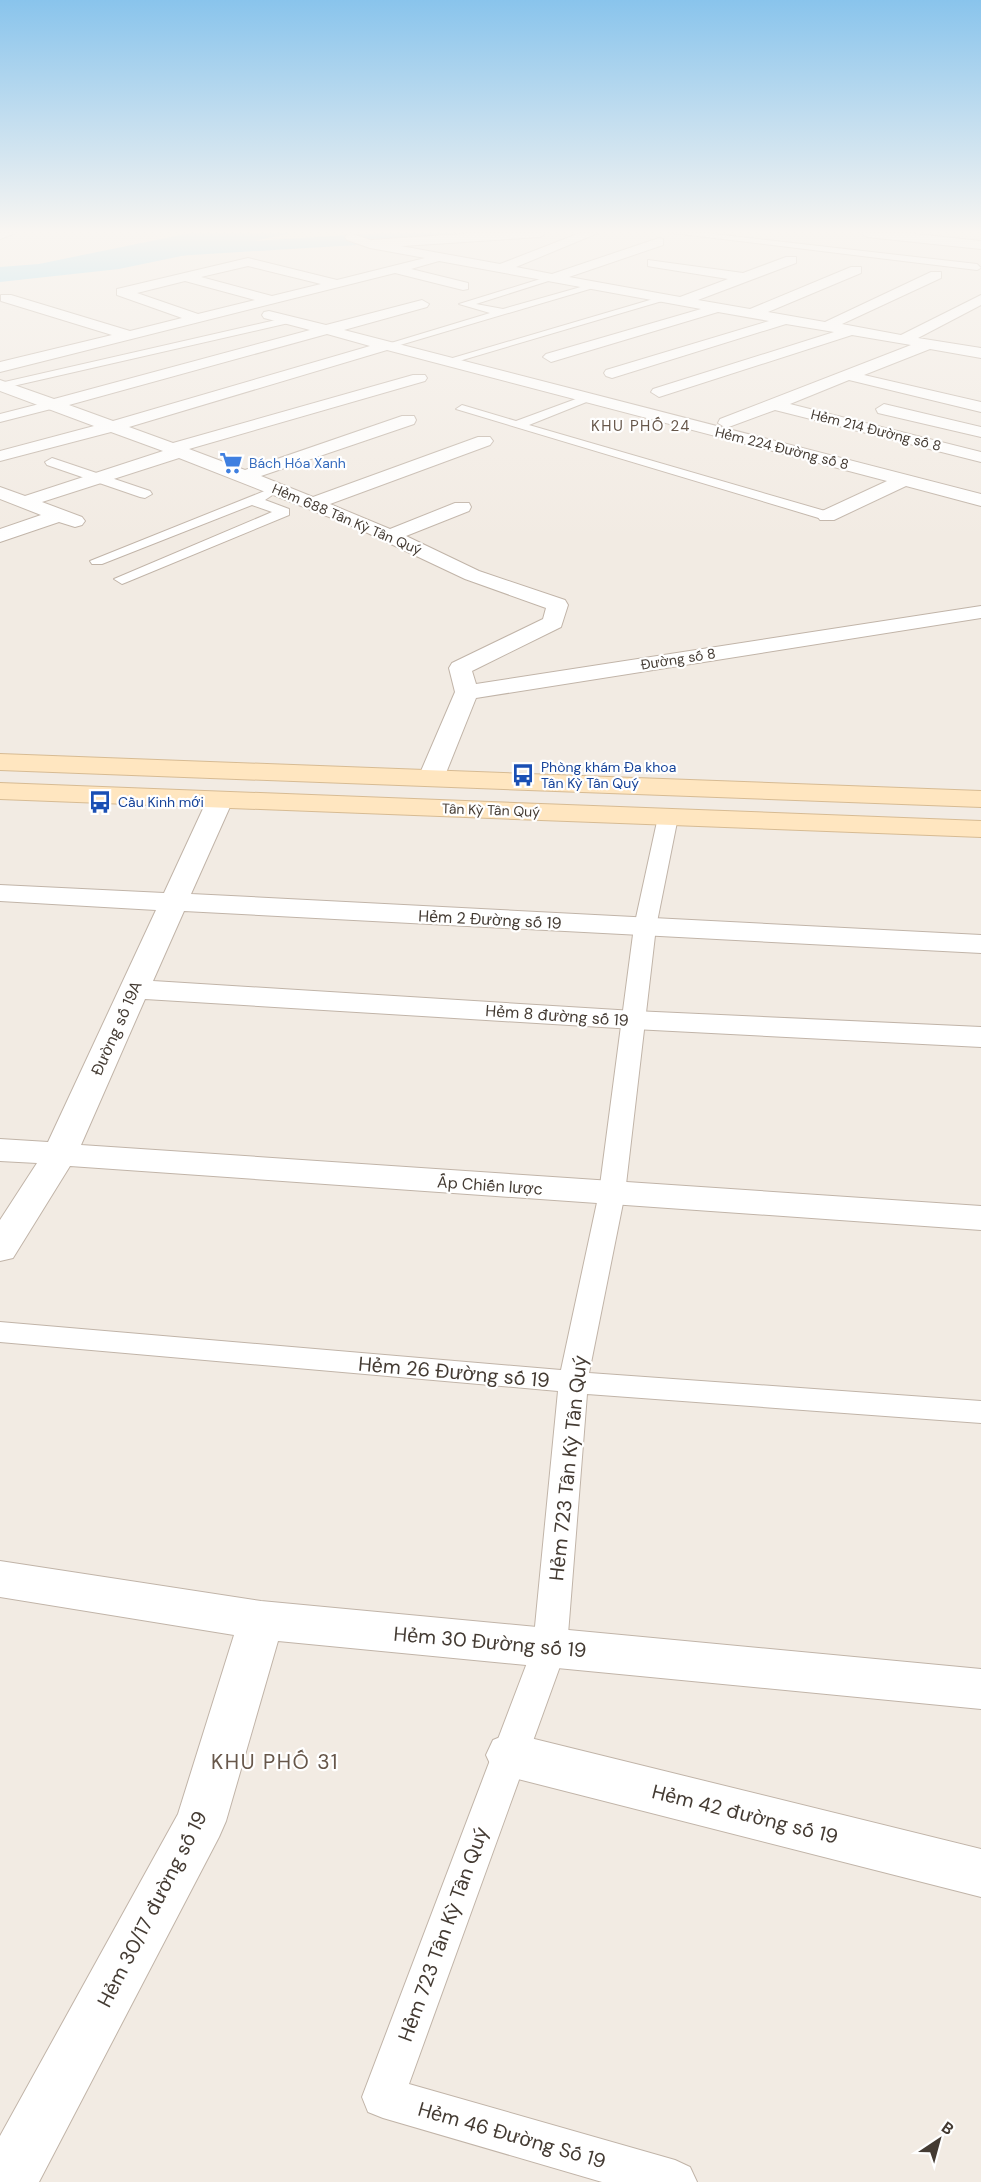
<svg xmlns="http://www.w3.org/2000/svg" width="981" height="2182" viewBox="0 0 981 2182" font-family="'DM Sans',sans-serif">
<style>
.water{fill:#9cdbf2}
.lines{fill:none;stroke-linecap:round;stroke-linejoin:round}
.canal{fill:#9cdbf2;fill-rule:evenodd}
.service-casing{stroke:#c1b4a8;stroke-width:2}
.minor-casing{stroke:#c1b4a8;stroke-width:2}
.tertiary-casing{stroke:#c1b4a8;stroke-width:2}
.secondary-casing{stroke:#d7bb93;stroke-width:2}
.service{fill:#fff;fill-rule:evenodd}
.minor{fill:#fff;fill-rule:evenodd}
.tertiary{fill:#fff;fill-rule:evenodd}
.secondary{fill:#ffe6c0;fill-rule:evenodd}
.labels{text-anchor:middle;stroke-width:4.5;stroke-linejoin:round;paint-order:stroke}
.far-street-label{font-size:14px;fill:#443b33;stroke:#fff}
.far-shop-label{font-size:14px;fill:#366cbe;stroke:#fff;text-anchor:start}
.far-transit-label{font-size:14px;fill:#164399;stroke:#fff;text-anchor:start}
.far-neighbourhood-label{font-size:15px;letter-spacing:1.5px;fill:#67574a;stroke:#fff}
.street-label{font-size:16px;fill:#443b33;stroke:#fff}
.near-street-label{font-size:20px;fill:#443b33;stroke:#fff}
.near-neighbourhood-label{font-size:21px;letter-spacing:1.5px;fill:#67574a;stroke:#fff}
</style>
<rect width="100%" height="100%" fill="#f2ebe3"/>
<!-- water -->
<path class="water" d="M190 233H292L119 269 0 282V267L39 264Z"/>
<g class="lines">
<!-- canal -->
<path class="canal" d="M379 233H479L471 238 159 257 150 252 159 247Z"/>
<!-- service casing -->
<g class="service-casing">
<g id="service">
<path d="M673 233H705L977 264 981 268 977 270Z"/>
<path d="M550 276 558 278 476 304 503 309 595 283 600 286 390 348 381 346 490 313 459 304Z"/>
<path d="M660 297 669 299 449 364 439 362Z"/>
<path d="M289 317 294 320 293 322 0 389V383Z"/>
<path d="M584 396 594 399 529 425 832 513 834 516 832 519H822L456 409 462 405 516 421Z"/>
<path d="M51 401 55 402V408L0 422V414Z"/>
<path d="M52 458 150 491 152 494 145 498 140 497 47 465 45 462Z"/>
<path d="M267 490 274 494 265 500 289 509V515L127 582 122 584 114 579 272 512 252 505 102 564H92L90 561Z"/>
<path d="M668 811 678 817 656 927 625 1193 589 1373 981 1401V1423L587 1394 567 1647 409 2084 675 2160 690 2167 697 2182H602L383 2118 368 2112 362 2097 533 1647 558 1391 0 1342V1322L561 1370 599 1193 634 927 658 817Z"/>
</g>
</g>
<!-- minor casing -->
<g class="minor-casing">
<g id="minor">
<path d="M0 233H16L0 239Z"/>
<path d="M350 233 373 241 500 264 580 233H598L516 267 552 274 659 238 663 239V245L569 277 680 297 728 279 653 267 648 266V260L743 273 786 257H796V263L698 300 750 309 851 267H861V273L768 312 825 322 931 272H941V278L842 324 901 335 981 295V305L918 338 981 348V358L930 349 864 375 981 402V412L849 380 790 404 981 452V462L775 410 726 428 718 423 720 419 911 345 852 335 659 397 651 392 653 389 834 332 786 324 612 378 606 376 604 373 606 370 769 321 718 312 551 362 543 357 546 354 701 309 439 261 411 269 468 283V289L463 290 395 273 0 372V362L112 335 1 301V295H11L130 331 182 318 117 295V289L248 258 337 280 425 258 370 248 347 240 345 237ZM248 266 321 284 272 296 201 277ZM185 281 255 300 198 314 137 293Z"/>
<path d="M861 233H907L981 241V249L867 237Z"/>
<path d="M422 300 429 304 427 307 344 330 981 494V506L906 486 834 520H820L817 516 820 512 887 481 387 350 129 427 173 443 413 375H425L427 378 425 381 189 449 245 470 402 416H414L416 420 414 424 261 476 313 497 478 437H490L493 441 490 445 330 504 390 529 455 503H469L471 507 469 511 406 536 479 571 565 600 568 605 561 627 472 671 476 684 981 606V618L476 698 444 778 440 783 431 786 422 783 418 778 455 692 449 668 452 663 543 619 546 608 465 579 357 528 179 458 42 502 82 517 85 521 82 525 75 527 59 522 0 542V529L41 515 0 499V487L25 496 163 451 111 432 0 461V451L94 426 0 391V380L54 399 310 330 264 318 262 315 264 312 269 311 326 325ZM327 334 370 346 113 421 69 405Z"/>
<path d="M884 404 981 427V437L878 413 876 409Z"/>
<path d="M220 792 229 794 233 800 191 894 981 935V953L184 911 153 981 634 1011 981 1027V1047L634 1029 145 999 81 1145 981 1206V1230L70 1166 13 1258 0 1261V1220L37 1163 0 1161V1139L48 1142 156 910 0 901V885L164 893 207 800 211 794Z"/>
<path d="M0 1561 261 1601 981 1669V1709L278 1641 226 1821 219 1837 39 2182H0V2136L178 1814 234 1635 0 1597Z"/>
<path d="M510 1733 981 1849V1897L510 1777 493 1770 486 1755 493 1740Z"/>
</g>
</g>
<!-- tertiary casing -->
<g class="tertiary-casing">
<path id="tertiary" d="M476 233H546L540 237 372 248 366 244 372 240Z"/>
</g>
<!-- secondary casing -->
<g class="secondary-casing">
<g id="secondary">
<path d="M0 754 981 791V807L0 770Z"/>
<path d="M0 783 981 821V837L0 799Z"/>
</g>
</g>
<!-- service -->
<use href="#service" class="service"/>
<!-- minor -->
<use href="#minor" class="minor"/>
<!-- tertiary -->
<use href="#tertiary" class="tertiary"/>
<!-- secondary -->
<use href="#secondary" class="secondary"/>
</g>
<!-- sky -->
<linearGradient id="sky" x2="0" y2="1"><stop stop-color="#89c4ec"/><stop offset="0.43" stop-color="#f9f6f2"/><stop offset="1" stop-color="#f9f6f2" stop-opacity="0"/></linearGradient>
<rect width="981" height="539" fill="url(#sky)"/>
<!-- icons -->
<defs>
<g id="supermarket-bare" transform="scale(1.8)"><path d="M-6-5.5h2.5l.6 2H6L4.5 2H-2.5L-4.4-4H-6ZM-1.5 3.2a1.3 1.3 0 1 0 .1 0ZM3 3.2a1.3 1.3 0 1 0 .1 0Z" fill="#3f7fe0" stroke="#fff" stroke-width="2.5" paint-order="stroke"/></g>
<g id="bus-bare" transform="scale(1.8)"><path d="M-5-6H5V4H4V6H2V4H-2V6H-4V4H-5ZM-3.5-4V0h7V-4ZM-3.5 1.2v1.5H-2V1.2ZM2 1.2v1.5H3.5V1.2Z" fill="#1a4fb4" stroke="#fff" stroke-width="2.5" paint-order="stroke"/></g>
</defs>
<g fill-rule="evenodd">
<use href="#supermarket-bare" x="231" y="463"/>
<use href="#bus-bare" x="523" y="775"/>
<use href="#bus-bare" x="100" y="802"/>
</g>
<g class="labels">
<!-- far-street labels -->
<g class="far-street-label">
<text transform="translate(876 430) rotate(14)" y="5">Hẻm 214 Đường số 8</text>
<text transform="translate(782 448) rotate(14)" y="5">Hẻm 224 Đường số 8</text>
<text transform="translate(347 519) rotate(23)" y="5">Hẻm 688 Tân Kỳ Tân Quý</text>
<text transform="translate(678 659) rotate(-9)" y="5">Đường số 8</text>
<text transform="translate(491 810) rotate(2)" y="5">Tân Kỳ Tân Quý</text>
</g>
<!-- far-shop labels -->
<g class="far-shop-label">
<text x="249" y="468">Bách Hóa Xanh</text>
</g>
<!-- far-transit labels -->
<g class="far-transit-label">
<text x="541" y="772">Phòng khám Đa khoa<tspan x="541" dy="16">Tân Kỳ Tân Quý</tspan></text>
<text x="118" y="807">Cầu Kinh mới</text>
</g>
<!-- far-neighbourhood labels -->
<g class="far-neighbourhood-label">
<text x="641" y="431">KHU PHỐ 24</text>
</g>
<!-- street labels -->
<g class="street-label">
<text transform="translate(490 919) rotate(3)" y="6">Hẻm 2 Đường số 19</text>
<text transform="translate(557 1015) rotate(4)" y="6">Hẻm 8 đường số 19</text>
<text transform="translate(116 1028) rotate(-66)" y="6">Đường số 19A</text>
<text transform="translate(490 1185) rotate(4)" y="6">Ấp Chiến lược</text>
</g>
<!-- near-street labels -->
<g class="near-street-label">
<text transform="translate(454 1372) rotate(5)" y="7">Hẻm 26 Đường số 19</text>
<text transform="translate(568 1468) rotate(-84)" y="7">Hẻm 723 Tân Kỳ Tân Quý</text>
<text transform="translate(490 1642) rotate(5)" y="7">Hẻm 30 Đường số 19</text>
<text transform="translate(745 1814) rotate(14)" y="7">Hẻm 42 đường số 19</text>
<text transform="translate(152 1909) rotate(-63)" y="7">Hẻm 30/17 đường số 19</text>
<text transform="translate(443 1934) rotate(-70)" y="7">Hẻm 723 Tân Kỳ Tân Quý</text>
<text transform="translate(512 2135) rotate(16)" y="7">Hẻm 46 Đường Số 19</text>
</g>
<!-- near-neighbourhood labels -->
<g class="near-neighbourhood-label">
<text x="275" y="1769">KHU PHỐ 31</text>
</g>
</g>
<!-- north arrow -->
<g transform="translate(939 2140) rotate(36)" stroke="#ffffff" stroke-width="4.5" paint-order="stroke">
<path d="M0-4.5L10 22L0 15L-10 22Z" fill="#443b33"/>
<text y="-9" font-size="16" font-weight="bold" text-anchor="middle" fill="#443b33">B</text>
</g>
</svg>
